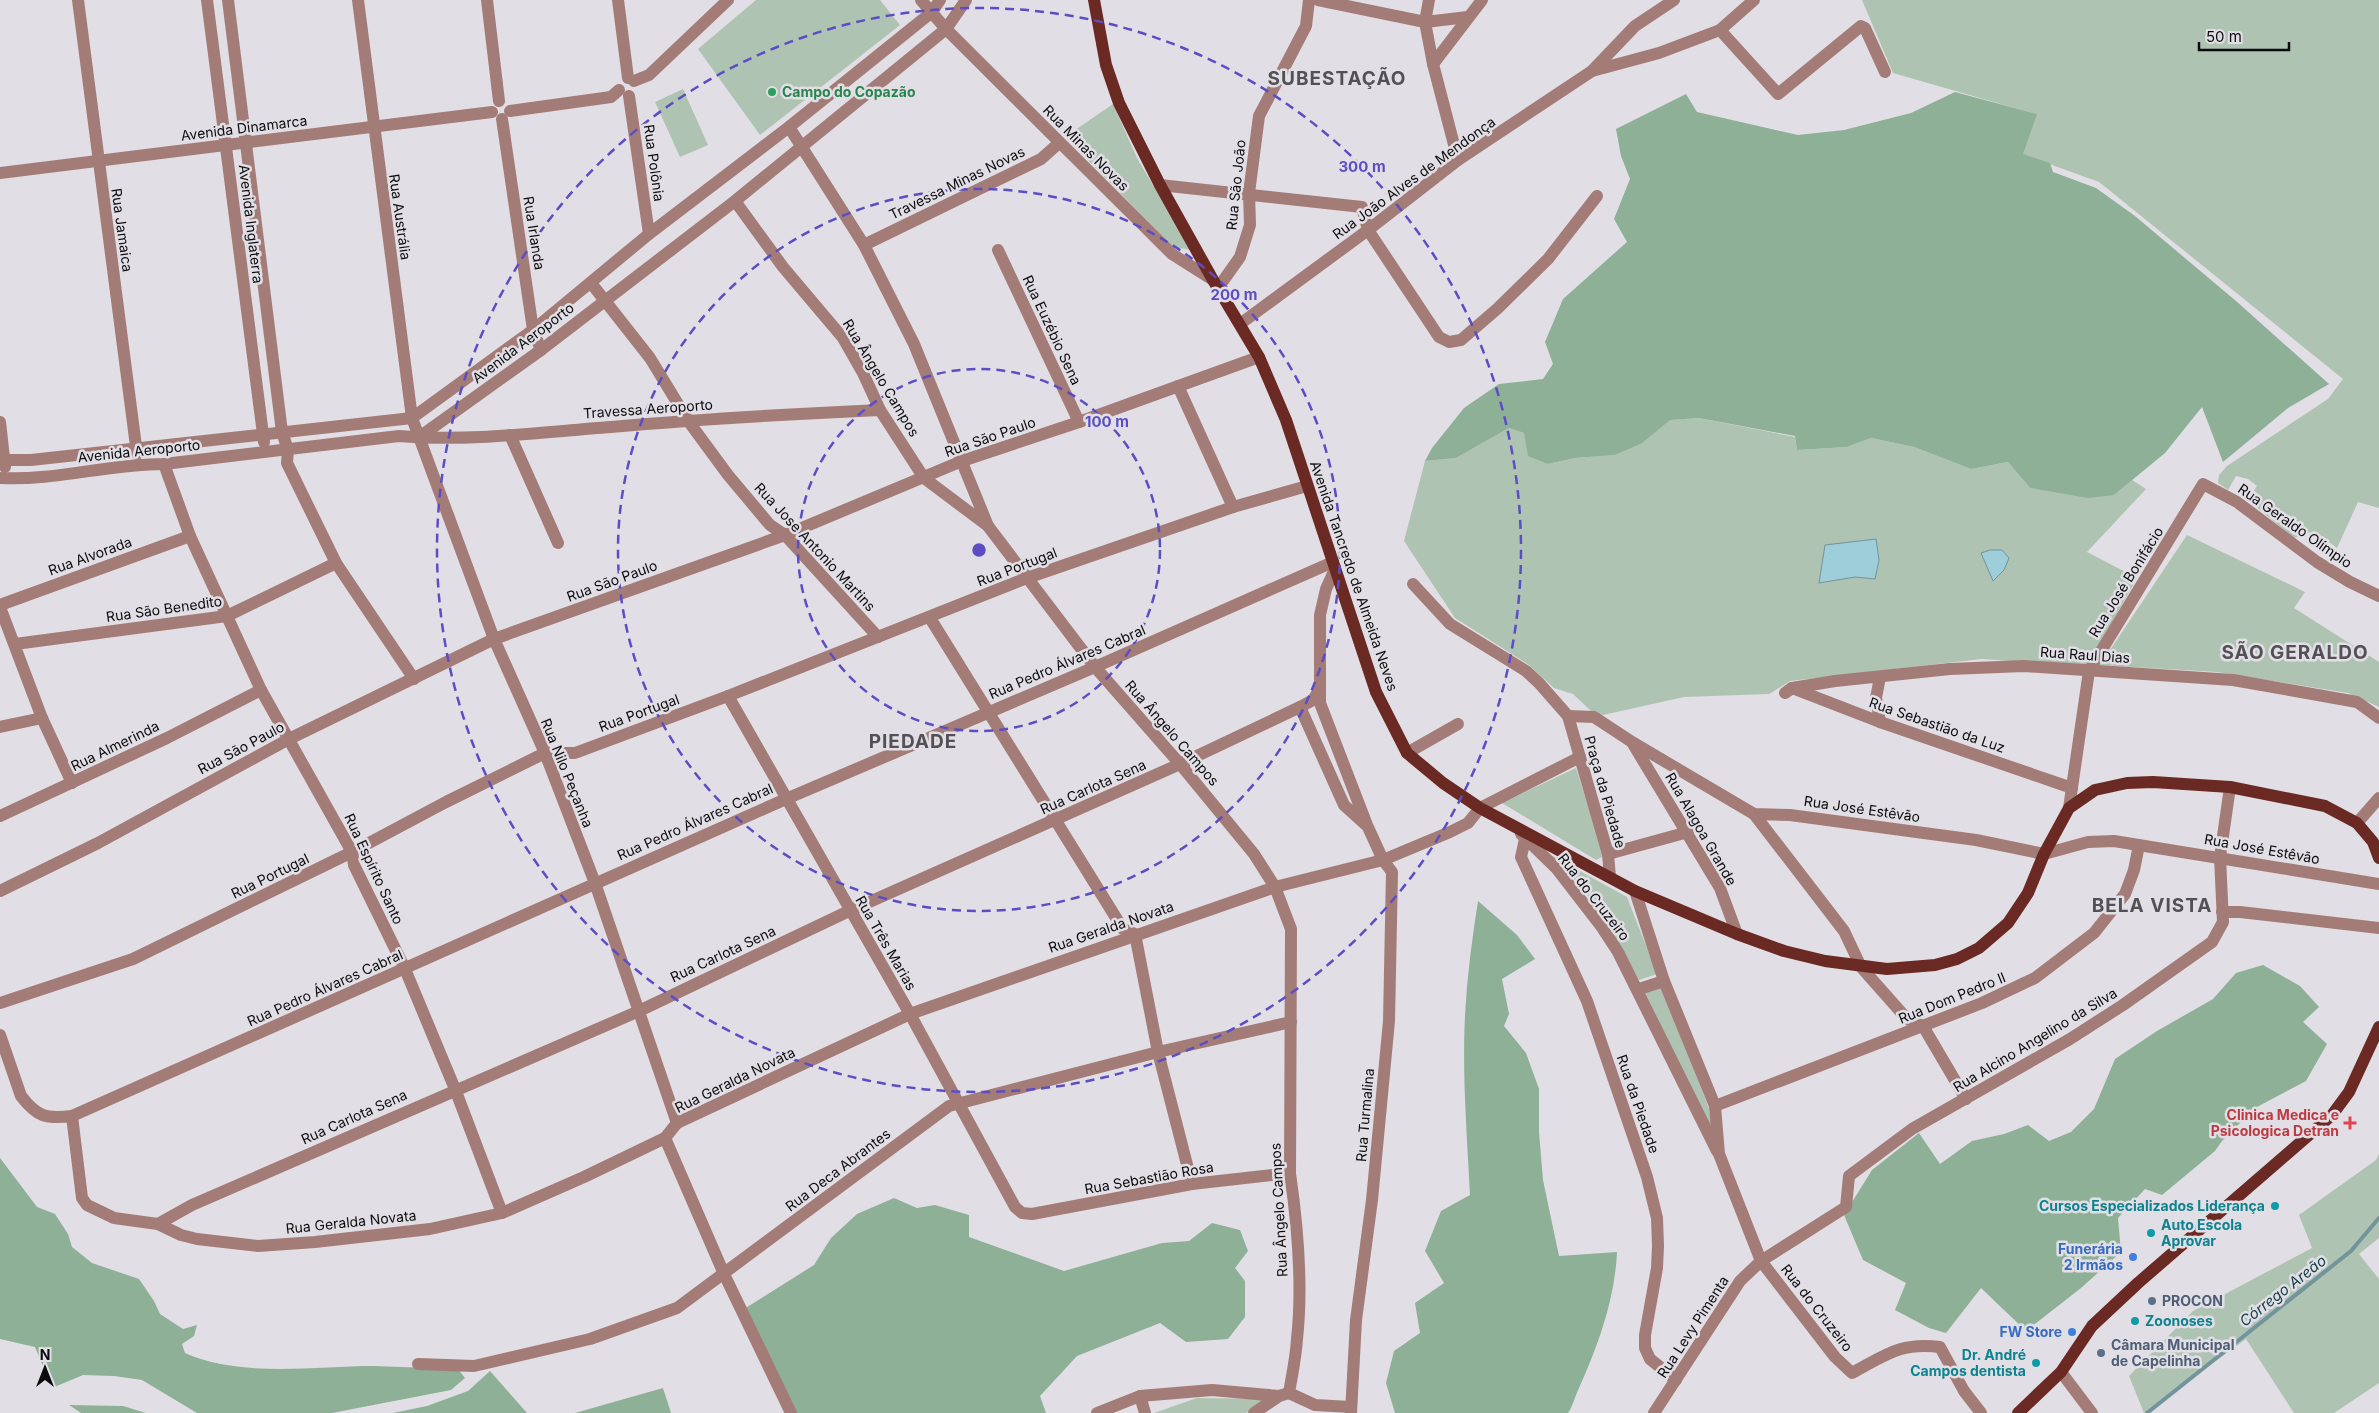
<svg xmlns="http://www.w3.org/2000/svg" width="2379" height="1413" viewBox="0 0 2379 1413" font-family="Inter,sans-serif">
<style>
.green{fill:#aec3b2}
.forest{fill:#8db096}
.water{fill:#9dced9;stroke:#72949c}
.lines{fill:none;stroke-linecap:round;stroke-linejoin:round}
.stream{stroke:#72949c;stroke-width:4}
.minor{stroke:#a47c77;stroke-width:12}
.major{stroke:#6b2924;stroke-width:12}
.ring{fill:none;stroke:#5c4dc5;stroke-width:2.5;stroke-dasharray:9 6}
.leisure-dot{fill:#2e9e5b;stroke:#e1dfe5;stroke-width:2}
.health-dot{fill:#e0444e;stroke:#e1dfe5;stroke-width:2}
.culture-dot{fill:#0f9aa8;stroke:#e1dfe5;stroke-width:2}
.shop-dot{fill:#3f7fe0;stroke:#e1dfe5;stroke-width:2}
.service-dot{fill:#5c6f8a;stroke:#e1dfe5;stroke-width:2}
.labels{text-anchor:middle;stroke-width:5;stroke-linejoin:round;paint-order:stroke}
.leisure-label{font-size:14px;font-weight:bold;fill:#27864d;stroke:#e1dfe5;text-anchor:start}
.street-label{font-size:14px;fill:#0c0b0d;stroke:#e1dfe5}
.health-label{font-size:14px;font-weight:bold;fill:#be3a42;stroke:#e1dfe5;text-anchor:end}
.culture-label{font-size:14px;font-weight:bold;fill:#0d838f;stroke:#e1dfe5;text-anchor:end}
.shop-label{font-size:14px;font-weight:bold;fill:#366cbe;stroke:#e1dfe5;text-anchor:end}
.service-label{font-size:14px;font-weight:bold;fill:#4e5e75;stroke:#e1dfe5;text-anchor:start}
.water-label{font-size:15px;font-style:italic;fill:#144049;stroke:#e1dfe5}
.district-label{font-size:19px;font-weight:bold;letter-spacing:1px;fill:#535156;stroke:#e1dfe5}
.centre{fill:#5c4dc5;stroke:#e1dfe5;stroke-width:2.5}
.ring-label{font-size:15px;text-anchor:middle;font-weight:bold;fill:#5c4dc5;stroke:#e1dfe5;stroke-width:5;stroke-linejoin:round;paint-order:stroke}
</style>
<rect width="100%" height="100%" fill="#e1dfe5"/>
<!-- green -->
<g class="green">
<path d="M756 0H880L900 25 760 135 698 49Z"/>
<path d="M1862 0H2379V508L2358 502 2337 548 2314 531 2294 538 2248 500 2257 486 2248 479 2236 476 2228 490 2218 483 2219 475 2227 466 2328 399 2343 379 2099 182 2022 154 2036 114 1893 73Z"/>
<path d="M683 89 708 145 680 157 655 102Z"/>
<path d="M1113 104 1137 158 1191 250 1173 247 1065 137Z"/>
<path d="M1699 418 1795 437 1797 450 1847 447 1871 438 1914 447 1971 469 2008 462 2030 488 2114 495 2132 480 2146 489 2087 552 2137 578 2087 666 1981 659 1790 681 1769 694 1684 697 1603 715 1591 711 1573 694 1554 688 1529 665 1455 618 1404 541 1425 461 1456 458 1509 428 1524 433 1548 464 1575 458 1615 455 1641 444 1669 420Z"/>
<path d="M2187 535 2305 592 2294 608 2379 662V707L2348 693 2217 672 2100 665Z"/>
<path d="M1576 768 1604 856 1596 860 1502 803Z"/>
<path d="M1547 853 1627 897 1657 974 1639 980 1618 942 1582 887Z"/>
<path d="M1662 987 1709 1109 1713 1136 1645 992Z"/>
<path d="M2379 1154V1238L2359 1254 2379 1279V1383L2334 1413H2294L2246 1339 2144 1413 2129 1376 2193 1311 2312 1248 2299 1215 2376 1160Z"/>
<path d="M1197 1398 1266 1399 1246 1413H1154Z"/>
</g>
<!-- forest -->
<g class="forest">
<path d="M1955 92 2037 114 2023 154 2050 163 2053 172 2096 188 2135 216 2236 301 2329 384 2288 408 2223 462 2202 407 2165 453 2114 495 2088 498 2030 488 2008 462 1971 469 1914 447 1871 438 1847 447 1797 450 1795 436 1699 418 1670 420 1641 444 1615 455 1575 458 1548 464 1528 456 1524 433 1509 428 1456 458 1425 461 1432 448 1464 408 1499 384 1543 379 1553 364 1545 342 1563 299 1627 242 1614 219 1630 179 1621 156 1616 129 1686 94 1697 112 1798 135 1844 130 1911 113Z"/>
<path d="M1478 901 1517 935 1535 959 1502 979 1509 1014 1504 1026 1526 1053 1539 1089V1132L1543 1180 1559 1256 1617 1252C1615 1299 1598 1346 1579 1388 1575 1396 1573 1406 1568 1413H1395L1386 1383 1394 1351 1420 1333 1415 1303 1444 1283 1425 1251 1441 1211 1470 1195C1467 1135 1462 1075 1465 1015 1467 977 1472 939 1478 901Z"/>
<path d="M2263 965 2300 986 2319 1007 2303 1022 2327 1044 2306 1081 2255 1108 2222 1141 2215 1151 2162 1195 2145 1189 2118 1218 2121 1252 2081 1288 2026 1331 1981 1288 1946 1333 1929 1328 1895 1310 1906 1283 1863 1260 1844 1215 1872 1170 1919 1133 1940 1164 1972 1141 2004 1134 2028 1125 2049 1141 2071 1132 2094 1109 2115 1059 2157 1031 2213 999 2236 973Z"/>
<path d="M0 1158 37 1207 55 1214 68 1234 72 1247 92 1263 139 1279 154 1301 160 1314 183 1329 197 1325 194 1336 182 1344 185 1353C241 1378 314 1366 374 1366 402 1367 430 1368 458 1369L465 1378 451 1390 332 1413H197L142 1380 114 1376 83 1375 52 1388 35 1347 0 1339Z"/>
<path d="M894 1198 917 1208 935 1205 969 1215V1237L1064 1271 1162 1243 1189 1241 1212 1223 1240 1230 1248 1251 1235 1268 1245 1281V1317L1228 1339 1186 1342 1160 1323 1077 1356 1040 1396 1046 1413H797L744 1309 814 1265 831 1238 857 1214Z"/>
<path d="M490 1371 527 1413H393L427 1406 468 1391Z"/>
<path d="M663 1388 671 1413H575Z"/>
<path d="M69 1405 123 1406 146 1413H81Z"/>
</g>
<!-- water -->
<g class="water">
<path d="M1876 539 1879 560 1875 579 1855 577 1819 583 1825 545Z"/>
<path d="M1990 550H2002L2009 558 2004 570 1993 581 1981 553Z"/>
</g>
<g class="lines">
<!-- stream -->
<path class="stream" d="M2147 1413 2351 1251 2379 1218"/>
<!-- minor -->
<g class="minor">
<path d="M78 0 137 454"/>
<path d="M207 0 264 442"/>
<path d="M228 0 282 432 288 450 287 463 336 563 414 679"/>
<path d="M358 0 412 418 494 639 545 753 595 883 677 1123"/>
<path d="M487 0 499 101"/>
<path d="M618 0 628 78"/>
<path d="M921 0 946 29 1172 254 1213 280"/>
<path d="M1318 0 1425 22 1468 17"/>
<path d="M1429 0 1425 22 1433 64 1458 160"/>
<path d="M1720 30 1778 94 1861 26 1865 28 1885 72"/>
<path d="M1433 64 1482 0"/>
<path d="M1592 71 1659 53 1720 30 1754 0"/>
<path d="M634 81 649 75 728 0"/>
<path d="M629 96 649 234"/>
<path d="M510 111 611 97 619 90"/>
<path d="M502 119 533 330 541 350"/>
<path d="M789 127 864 245 914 344 988 526"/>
<path d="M0 173 492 112"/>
<path d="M1160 185 1362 207 1368 230 1439 337 1449 342 1461 340 1497 309 1548 259 1597 196"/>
<path d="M735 201 783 267 843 338 863 373 880 410 924 478 988 526 1095 667 1180 764 1254 854 1275 887 1291 929 1290 1173C1298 1228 1303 1284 1297 1339 1296 1357 1292 1375 1289 1393"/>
<path d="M864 245 1041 159 1059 143"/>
<path d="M998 250 1079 422"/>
<path d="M591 283 650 358 689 422 728 475 770 525 785 535 878 637"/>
<path d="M1218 288 1240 257 1250 225 1249 193 1259 116 1306 26 1309 0"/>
<path d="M1240 324 1368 230 1458 160 1592 71 1635 26 1674 0"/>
<path d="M1178 386 1233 507"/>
<path d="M0 422 5 467"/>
<path d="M510 435 558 543"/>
<path d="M418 438 541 350 735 201 946 29 966 0"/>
<path d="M0 460H31L412 418 533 330 649 234 789 127 932 12 940 0"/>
<path d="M164 464 190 536 261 690 352 852 354 865 405 969 455 1089 502 1213"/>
<path d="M0 478C55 481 109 464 164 464L399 436C469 442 542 432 611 427 701 419 790 414 880 410"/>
<path d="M1335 569 1326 589 1320 615V703L1367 825 1383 860 1392 872 1389 1021 1372 1200 1356 1320 1351 1413"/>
<path d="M1413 584 1450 624 1526 671 1539 683 1568 716 1608 854 1610 877"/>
<path d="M0 605 190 536"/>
<path d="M0 607 42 718 72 783"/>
<path d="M930 618 1123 929 1135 934 1158 1052 1192 1184"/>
<path d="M15 644 227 616 336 563"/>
<path d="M1792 688 1880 722 2072 788"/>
<path d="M1785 693 1792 688 1835 681 1950 669 2024 666 2233 680 2357 702 2379 718"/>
<path d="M728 696 910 1014 1015 1207 1022 1213 1032 1214 1192 1184 1290 1173"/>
<path d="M1300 707 1344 805 1365 824"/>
<path d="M1568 716 1594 717 1632 742 1754 814 1790 815 1976 840 2044 854 2088 842 2114 841 2379 884"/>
<path d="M1880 722 1876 698 1880 677"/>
<path d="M0 727 42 718"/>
<path d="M1633 744 1720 888 1737 934"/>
<path d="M1407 753 1458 724"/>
<path d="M2069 808 2089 671 2203 484 2237 502 2317 562 2350 582 2379 596"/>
<path d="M1754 814 1844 931 1861 967 1907 1019 1923 1026 1966 1099"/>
<path d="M0 816 167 738 261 690"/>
<path d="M2357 823 2379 798"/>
<path d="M1521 834 1557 869 1601 926 1618 952 1717 1151"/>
<path d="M1525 839 1521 857 1587 1001 1647 1177 1657 1218 1658 1246 1657 1268 1645 1335V1348L1650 1359 1676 1380"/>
<path d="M1608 854 1688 832"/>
<path d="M0 891 98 843 289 739 494 639 785 535 962 461 1079 422 1259 357"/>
<path d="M1635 891 1664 981 1715 1106 1719 1154 1761 1261 1835 1357 1852 1373C1886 1355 1900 1342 1940 1347L1964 1391 1981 1413"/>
<path d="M2222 912H2240L2379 928"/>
<path d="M1639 989 1664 981"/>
<path d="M0 1003 133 959 352 852 446 802 545 753H575L728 696 1027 578 1233 507 1307 486"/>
<path d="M0 1035 21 1096C37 1117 46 1119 72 1116L82 1198 87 1205 114 1218 158 1224 181 1235 197 1239 258 1246 315 1242 430 1229 502 1213 584 1177 665 1138 677 1123 910 1014 1275 887 1383 860 1450 832 1468 823 1480 808 1580 757"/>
<path d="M1715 1106 1982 1003 2035 978 2094 933 2125 894 2134 870 2139 845"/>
<path d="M72 1116 786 799 1095 667 1333 562"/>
<path d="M665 1138 724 1274 791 1413"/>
<path d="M158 1224 192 1205 639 1011 849 911 1180 764 1300 707 1313 700 1319 690"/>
<path d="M418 1364 474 1366 590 1339 677 1308 949 1106 1158 1052 1291 1022"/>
<path d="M2061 1372 2092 1413"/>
<path d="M1289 1393 1315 1405 1351 1407"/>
<path d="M1140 1396 1145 1413"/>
<path d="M1097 1413 1140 1396 1212 1390 1279 1396 1289 1393"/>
<path d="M1254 1413 1279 1396"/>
<path d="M1654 1413 1740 1281 1761 1261 1846 1207 1849 1176 1912 1129 2070 1039 2123 1005 2212 942 2223 922 2220 857 2230 787"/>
</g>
<!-- major -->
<g class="major">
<path d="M1094 0 1106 65 1119 103 1160 185 1213 280 1259 357 1286 420 1376 692 1407 753 1443 783 1480 808 1635 891 1737 934 1784 951 1825 961 1887 969 1935 965 1957 959 1979 948 2008 923 2028 893 2044 854 2069 808 2095 790 2127 783 2153 782 2230 787 2325 806 2357 823 2373 842 2379 858"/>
<path d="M2018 1413 2061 1372 2092 1326 2138 1283 2332 1115 2349 1092 2379 1027"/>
</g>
</g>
<!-- distance rings -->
<g class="ring">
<circle cx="979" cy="550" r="181"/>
<circle cx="979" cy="550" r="361"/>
<circle cx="979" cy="550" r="542"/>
</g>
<!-- markers -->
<circle class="leisure-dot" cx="772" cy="92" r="5"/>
<path class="health-dot" d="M2347.5 1115.5h5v5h5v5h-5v5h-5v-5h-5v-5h5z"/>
<g class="culture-dot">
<circle cx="2275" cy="1206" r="5"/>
<circle cx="2151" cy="1233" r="5"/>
<circle cx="2135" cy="1321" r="5"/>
<circle cx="2036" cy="1363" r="5"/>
</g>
<g class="shop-dot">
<circle cx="2133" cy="1257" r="5"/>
<circle cx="2072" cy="1332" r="5"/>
</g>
<g class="service-dot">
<circle cx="2152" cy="1301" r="5"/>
<circle cx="2101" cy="1353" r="5"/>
</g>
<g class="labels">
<!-- leisure labels -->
<g class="leisure-label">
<text x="782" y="97">Campo do Copazão</text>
</g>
<!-- street labels -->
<g class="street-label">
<text transform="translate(244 128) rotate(-7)" y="5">Avenida Dinamarca</text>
<text transform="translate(1086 148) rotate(45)" y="5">Rua Minas Novas</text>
<text transform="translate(654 163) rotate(82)" y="5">Rua Polônia</text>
<text transform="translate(1414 178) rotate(-36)" y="5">Rua João Alves de Mendonça</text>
<text transform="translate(957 183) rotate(-26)" y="5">Travessa Minas Novas</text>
<text transform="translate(1236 185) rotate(-84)" y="5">Rua São João</text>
<text transform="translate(400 217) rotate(82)" y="5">Rua Austrália</text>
<text transform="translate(251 224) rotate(83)" y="5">Avenida Inglaterra</text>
<text transform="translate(122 230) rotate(82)" y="5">Rua Jamaica</text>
<text transform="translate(534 233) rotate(81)" y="5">Rua Irlanda</text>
<text transform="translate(1052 330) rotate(65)" y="5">Rua Euzébio Sena</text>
<text transform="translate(523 343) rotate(-37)" y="5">Avenida Aeroporto</text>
<text transform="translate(881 378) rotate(59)" y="5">Rua Ângelo Campos</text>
<text transform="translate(648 409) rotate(-4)" y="5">Travessa Aeroporto</text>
<text transform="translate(990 437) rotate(-19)" y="5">Rua São Paulo</text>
<text transform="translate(139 451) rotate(-6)" y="5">Avenida Aeroporto</text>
<text transform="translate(2295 526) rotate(35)" y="5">Rua Geraldo Olímpio</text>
<text transform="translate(815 547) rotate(47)" y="5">Rua Jose Antonio Martins</text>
<text transform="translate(90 556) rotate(-20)" y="5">Rua Alvorada</text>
<text transform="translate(1017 567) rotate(-21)" y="5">Rua Portugal</text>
<text transform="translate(1354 576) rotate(71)" y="5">Avenida Tancredo de Almeida Neves</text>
<text transform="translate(612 581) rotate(-20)" y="5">Rua São Paulo</text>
<text transform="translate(2126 582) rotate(-58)" y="5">Rua José Bonifácio</text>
<text transform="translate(164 609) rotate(-8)" y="5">Rua São Benedito</text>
<text transform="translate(2085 655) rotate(4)" y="5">Rua Raul Dias</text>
<text transform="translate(1067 662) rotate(-23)" y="5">Rua Pedro Álvares Cabral</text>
<text transform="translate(639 713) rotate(-20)" y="5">Rua Portugal</text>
<text transform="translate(1937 725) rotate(19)" y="5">Rua Sebastião da Luz</text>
<text transform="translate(1172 733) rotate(49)" y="5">Rua Ângelo Campos</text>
<text transform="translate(115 746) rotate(-26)" y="5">Rua Almerinda</text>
<text transform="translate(241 748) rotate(-28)" y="5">Rua São Paulo</text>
<text transform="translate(567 773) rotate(68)" y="5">Rua Nilo Peçanha</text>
<text transform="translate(1093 787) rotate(-24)" y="5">Rua Carlota Sena</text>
<text transform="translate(1605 792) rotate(74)" y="5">Praça da Piedade</text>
<text transform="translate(1862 809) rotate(8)" y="5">Rua José Estêvão</text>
<text transform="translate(695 822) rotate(-24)" y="5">Rua Pedro Álvares Cabral</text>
<text transform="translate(1701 829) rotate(60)" y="5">Rua Alagoa Grande</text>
<text transform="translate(2262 849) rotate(10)" y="5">Rua José Estêvão</text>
<text transform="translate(374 869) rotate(65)" y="5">Rua Espírito Santo</text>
<text transform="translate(270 876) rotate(-26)" y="5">Rua Portugal</text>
<text transform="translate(1594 897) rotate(52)" y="5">Rua do Cruzeiro</text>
<text transform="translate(1111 927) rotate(-19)" y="5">Rua Geralda Novata</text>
<text transform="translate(886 943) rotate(60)" y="5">Rua Três Marias</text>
<text transform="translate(723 954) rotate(-25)" y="5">Rua Carlota Sena</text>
<text transform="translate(325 988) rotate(-24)" y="5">Rua Pedro Álvares Cabral</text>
<text transform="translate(1952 998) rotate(-22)" y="5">Rua Dom Pedro II</text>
<text transform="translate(2035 1040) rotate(-31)" y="5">Rua Alcino Angelino da Silva</text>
<text transform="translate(735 1080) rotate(-26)" y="5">Rua Geralda Novata</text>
<text transform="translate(1638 1104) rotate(71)" y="5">Rua da Piedade</text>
<text transform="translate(1365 1115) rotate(-85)" y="5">Rua Turmalina</text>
<text transform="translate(354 1117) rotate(-24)" y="5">Rua Carlota Sena</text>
<text transform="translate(838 1170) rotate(-37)" y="5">Rua Deca Abrantes</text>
<text transform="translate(1149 1178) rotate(-10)" y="5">Rua Sebastião Rosa</text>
<text transform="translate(1279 1210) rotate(-93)" y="5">Rua Ângelo Campos</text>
<text transform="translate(351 1222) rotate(-6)" y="5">Rua Geralda Novata</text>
<text transform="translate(1817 1308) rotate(52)" y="5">Rua do Cruzeiro</text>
<text transform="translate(1693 1327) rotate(-57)" y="5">Rua Levy Pimenta</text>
</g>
<!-- health labels -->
<g class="health-label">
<text x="2339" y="1120">Clinica Medica e<tspan x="2339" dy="16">Psicologica Detran</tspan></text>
</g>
<!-- culture labels -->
<g class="culture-label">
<text x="2265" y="1211">Cursos Especializados Liderança</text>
<text x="2161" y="1230" text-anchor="start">Auto Escola<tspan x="2161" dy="16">Aprovar</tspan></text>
<text x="2145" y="1326" text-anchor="start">Zoonoses</text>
<text x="2026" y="1360">Dr. André<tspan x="2026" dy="16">Campos dentista</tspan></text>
</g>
<!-- shop labels -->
<g class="shop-label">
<text x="2123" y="1254">Funerária<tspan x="2123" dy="16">2 Irmãos</tspan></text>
<text x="2062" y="1337">FW Store</text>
</g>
<!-- service labels -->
<g class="service-label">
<text x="2162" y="1306">PROCON</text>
<text x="2111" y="1350">Câmara Municipal<tspan x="2111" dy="16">de Capelinha</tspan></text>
</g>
<!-- water labels -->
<g class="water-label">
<text transform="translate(2283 1291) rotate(-38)" y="5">Córrego Areão</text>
</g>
<!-- district labels -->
<g class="district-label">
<text x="1337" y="85">SUBESTAÇÃO</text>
<text x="2295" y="659">SÃO GERALDO</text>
<text x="913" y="748">PIEDADE</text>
<text x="2152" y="912">BELA VISTA</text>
</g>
</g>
<circle cx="979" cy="550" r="8" class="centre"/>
<g class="ring-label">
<text x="1362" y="172">300 m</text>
<text x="1234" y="300">200 m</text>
<text x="1107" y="427">100 m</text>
</g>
<!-- north arrow -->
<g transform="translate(45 1368)" stroke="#e1dfe5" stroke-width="4" paint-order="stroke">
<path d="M0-4L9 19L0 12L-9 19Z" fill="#0c0b0d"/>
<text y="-8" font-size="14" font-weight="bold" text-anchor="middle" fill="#0c0b0d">N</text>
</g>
<!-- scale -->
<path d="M2199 42v8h90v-8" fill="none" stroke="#0c0b0d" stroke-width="2.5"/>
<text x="2206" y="42" font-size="15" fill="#0c0b0d" stroke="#e1dfe5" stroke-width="4" paint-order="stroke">50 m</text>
</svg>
